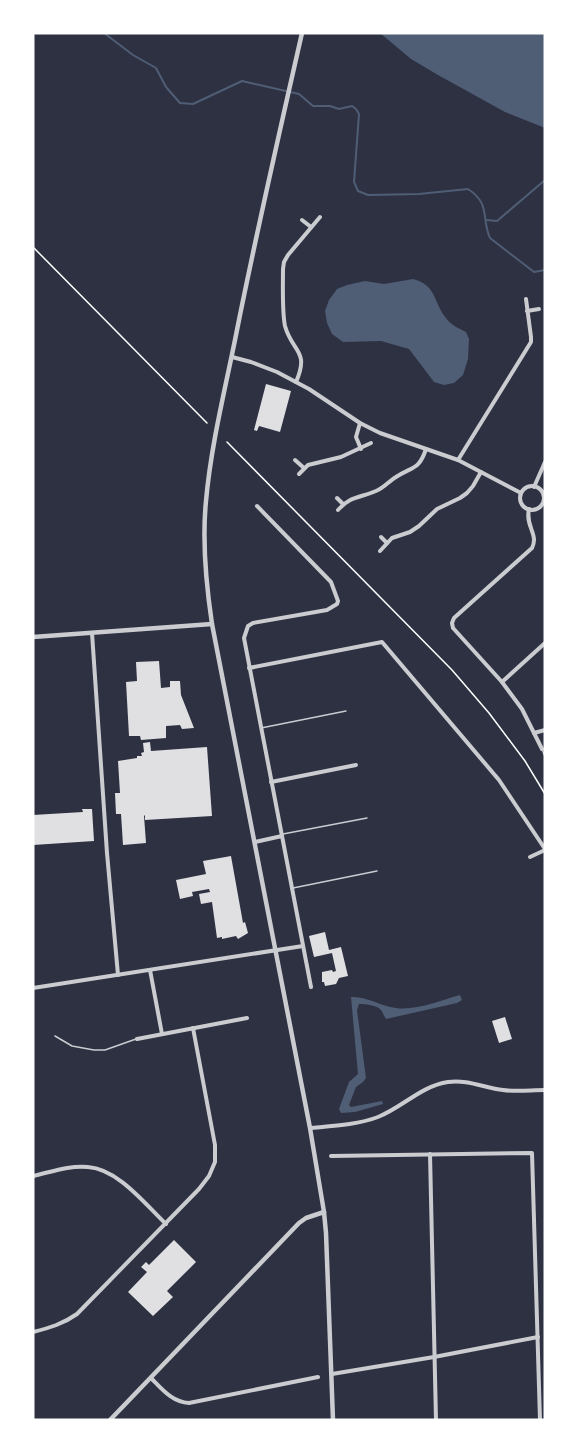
<svg xmlns="http://www.w3.org/2000/svg" width="578" height="1453" viewBox="0 0 578 1453" font-family="'Work Sans',sans-serif">
<style>
.water{fill:#4f5d75}
.lines{fill:none;stroke-linecap:round;stroke-linejoin:round}
.stream{stroke:#4f5d75;stroke-width:2}
.building{fill:#e0e0e3}
.path{stroke:#fff;stroke-width:1.5}
.service{stroke:#caccd0;stroke-width:1.5}
.minor{stroke:#caccd0;stroke-width:4}
.tertiary{stroke:#caccd0;stroke-width:4.5}
</style>
<rect width="100%" height="100%" fill="#2d3142"/>
<!-- water -->
<g class="water">
<path d="M380 33H545V128L505 112 438 75 411 59Z"/>
<path d="M413 279C437 285 433 302 446 318 451 325 458 328 466 332L469 339 468 359 463 375 454 383 444 385 434 382 409 349 381 341 343 342 332 334 327 323 325 311 329 300 337 289 347 285 365 281 384 284Z"/>
<path d="M460 995 462 1000 457 1003 386 1019C384 1016 383 1013 381 1010 377 1005 365 1004 359 1004L357 1010 366 1078 363 1082 356 1087 349 1105 351 1107 382 1101 383 1104 355 1112 341 1113 339 1109 349 1082 358 1074 351 997C367 996 380 1006 396 1008 415 1011 442 1000 460 995Z"/>
</g>
<g class="lines">
<!-- stream -->
<g class="stream">
<path d="M104 33 133 55 156 68 166 87 180 103 193 104 242 81 299 94 313 106H330L339 109 352 106 356 109 359 114 354 182 358 191 368 195 419 194 468 189C491 204 481 218 490 238L534 272 545 270"/>
<path d="M486 220 497 221 545 180"/>
</g>
</g>
<!-- building -->
<g class="building">
<path d="M266 384 291 391 280 432 259 426 257 431 254 430Z"/>
<path d="M159 661 161 688 170 687V681H180L181 695 194 728 182 729 180 725 166 726V738L141 740 140 736H129L126 682 137 681 136 662Z"/>
<path d="M150 742 151 751 207 747 212 816 145 820V815L144 816 146 843 123 845 121 814H116L115 793H120L118 761 137 758V756H142L141 753 144 752 143 743Z"/>
<path d="M82 809H92L94 841 33 845V815L83 812Z"/>
<path d="M231 856 243 923 245 922 248 933 238 939 236 936 222 939V937L217 938 212 902 201 904 199 894 210 892 209 889 192 892 193 896 180 899 176 880 206 874 203 861Z"/>
<path d="M325 932 329 950 341 947 348 976 339 978 336 984 325 986 324 982H322V972L332 970 333 972 336 971 332 953 314 957 309 936Z"/>
<path d="M505 1017 512 1039 499 1043 492 1021Z"/>
<path d="M174 1240 196 1262 167 1291 173 1297 153 1316 128 1292 147 1272 141 1267 146 1262 149 1265Z"/>
</g>
<g class="lines">
<!-- path -->
<g class="path">
<path d="M33 247 207 423"/>
<path d="M227 442 452 670 489 713 525 761 545 794"/>
</g>
<!-- service -->
<g class="service">
<path d="M261 728 346 711"/>
<path d="M542 749 545 757"/>
<path d="M283 834 367 818"/>
<path d="M293 888 377 871"/>
<path d="M55 1036 72 1046 94 1050H105L136 1039"/>
</g>
<!-- minor -->
<g class="minor">
<path d="M302 220 311 227"/>
<path d="M527 311 539 309"/>
<path d="M232 357 251 362 277 372 309 389 360 423 380 433 458 460 521 493"/>
<path d="M296 382C310 350 292 352 285 326 282 312 283 285 283 269L284 262 288 255 320 217"/>
<path d="M360 423 356 437 361 449"/>
<path d="M295 460 304 468"/>
<path d="M458 460 531 342V337L526 299"/>
<path d="M299 474 308 465 341 457 371 443"/>
<circle cx="532" cy="498" r="12"/>
<path d="M534 487 545 462"/>
<path d="M337 498 343 504"/>
<path d="M257 506 331 582 338 601 337 604 327 610 253 623 248 626 244 638 311 987"/>
<path d="M529 509C525 527 539 534 532 548L454 618 452 623 453 628 502 682 522 709 542 749"/>
<path d="M338 510C350 496 360 498 376 491 384 488 389 481 396 477 413 466 419 470 426 449"/>
<path d="M381 537 387 543"/>
<path d="M380 551 392 538 410 532 419 526 437 509 460 498 467 493 473 486 481 472"/>
<path d="M92 633 107 853 118 975"/>
<path d="M249 668 382 642 499 780 545 849"/>
<path d="M502 682 545 643"/>
<path d="M534 733 545 730"/>
<path d="M271 782 356 765"/>
<path d="M255 842 282 836"/>
<path d="M530 857 545 850"/>
<path d="M150 970 162 1034"/>
<path d="M33 988 303 946"/>
<path d="M137 1039 247 1018"/>
<path d="M310 1128C332 1126 357 1125 378 1117 403 1107 421 1086 448 1082 467 1079 485 1088 503 1090 517 1092 531 1090 545 1090"/>
<path d="M430 1154 436 1420"/>
<path d="M331 1156 532 1153 540 1420"/>
<path d="M33 1176C51 1172 70 1165 88 1167 118 1169 145 1204 166 1224"/>
<path d="M33 1332C49 1328 63 1324 77 1314L199 1189 209 1176 215 1162V1145L193 1028"/>
<path d="M332 1374 434 1357 538 1337"/>
<path d="M151 1378C162 1389 172 1402 189 1403L318 1377"/>
</g>
<!-- tertiary -->
<g class="tertiary">
<path d="M302 33C279 134 256 234 236 335 225 390 211 445 206 501 202 541 206 584 212 624L310 1128 324 1212 326 1233 333 1420"/>
<path d="M33 637 212 624"/>
<path d="M110 1420 299 1223 306 1218 324 1212"/>
</g>
</g>
<!-- border -->
<rect width="578" height="1453" fill="none" stroke="#ffffff" stroke-width="69"/>
</svg>
